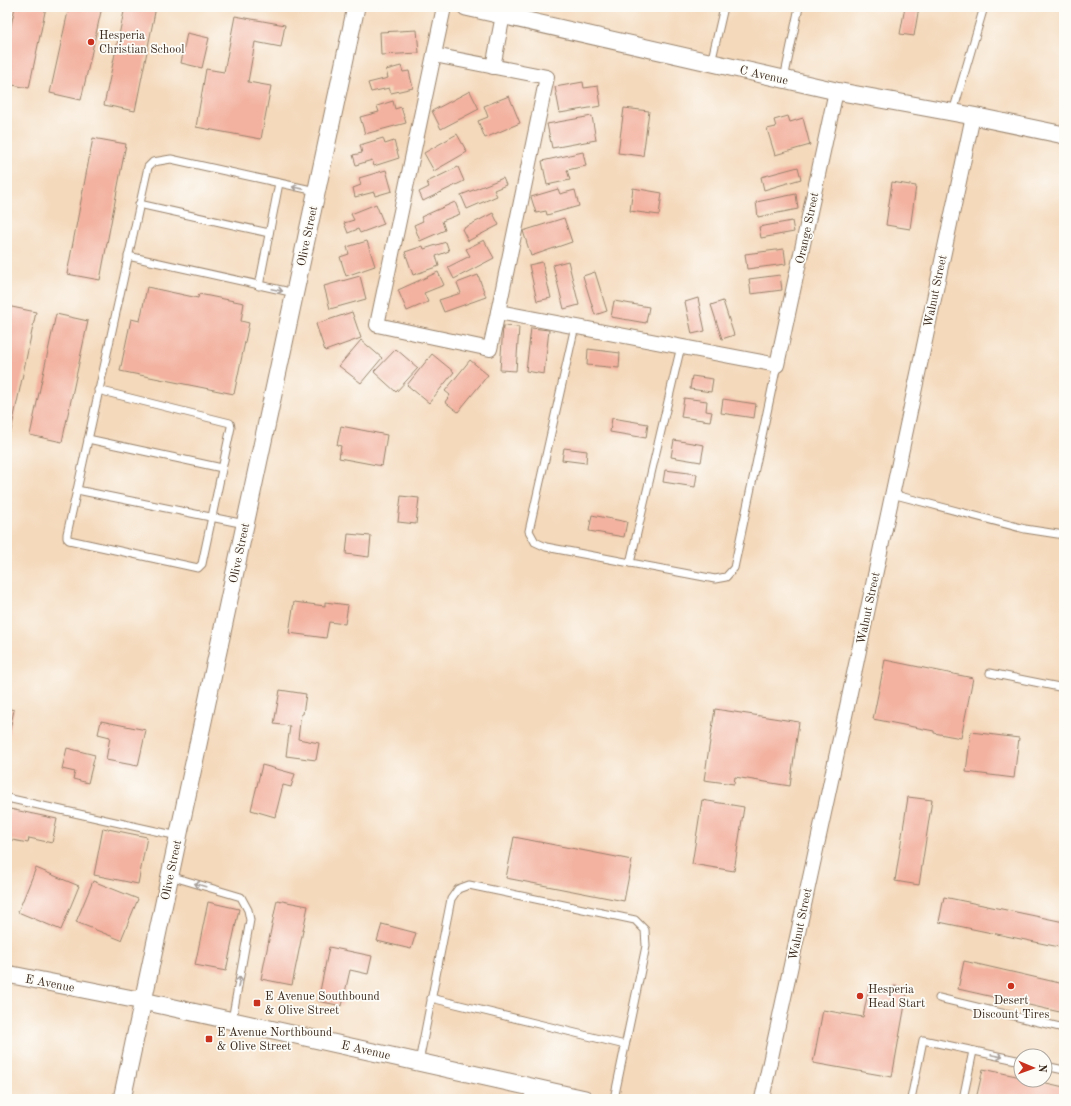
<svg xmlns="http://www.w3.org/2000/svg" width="1071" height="1106" viewBox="0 0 1071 1106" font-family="'Old Standard TT',serif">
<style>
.building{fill:#f3b19f}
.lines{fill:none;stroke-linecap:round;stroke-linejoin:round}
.service-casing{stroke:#98826c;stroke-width:9}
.minor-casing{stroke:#98826c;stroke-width:16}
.tertiary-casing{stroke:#98826c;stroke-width:19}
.service{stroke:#fff;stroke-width:7}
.minor{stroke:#fff;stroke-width:14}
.tertiary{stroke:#fff;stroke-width:17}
.oneway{stroke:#a79f9a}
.poi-dot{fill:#c8321e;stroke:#fdfcf7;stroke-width:1.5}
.labels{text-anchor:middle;stroke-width:3.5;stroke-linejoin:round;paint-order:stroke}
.poi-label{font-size:12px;fill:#3b2a1e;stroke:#fdfcf7;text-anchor:start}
.street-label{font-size:12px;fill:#3b2a1e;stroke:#fdfcf7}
</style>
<rect width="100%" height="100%" fill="#fdfcf7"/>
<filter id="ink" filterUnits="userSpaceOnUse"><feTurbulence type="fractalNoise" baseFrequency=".025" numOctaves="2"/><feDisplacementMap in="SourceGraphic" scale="8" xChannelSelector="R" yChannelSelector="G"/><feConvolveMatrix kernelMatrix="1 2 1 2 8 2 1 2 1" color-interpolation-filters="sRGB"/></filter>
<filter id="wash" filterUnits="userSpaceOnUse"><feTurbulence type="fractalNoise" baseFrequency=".012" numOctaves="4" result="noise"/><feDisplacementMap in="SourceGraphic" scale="16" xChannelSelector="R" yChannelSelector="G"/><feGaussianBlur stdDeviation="0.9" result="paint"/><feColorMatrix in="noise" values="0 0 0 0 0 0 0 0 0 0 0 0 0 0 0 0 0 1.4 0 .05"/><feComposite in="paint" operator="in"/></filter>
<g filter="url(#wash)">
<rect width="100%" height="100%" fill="#f4d9bb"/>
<g id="blocks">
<!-- building -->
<g class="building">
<path d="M15 7H46L29 88 7 84V44Z"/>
<path d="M69 7H102L81 100 50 93Z"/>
<path d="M125 7H156L135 111 104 105Z"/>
<path d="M905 7H919L914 36 900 34Z"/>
<path d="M235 16 285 25 281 47 255 42 248 82 271 86 261 139 196 127 206 69 224 72Z"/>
<path d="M417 30 419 53 381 55 380 32Z"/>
<path d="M187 33 209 38 202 68 181 63Z"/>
<path d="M401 66 403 72 409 71 413 88 391 93 389 88 371 92 368 83 388 78 386 70Z"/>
<path d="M583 82 584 88 598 86 601 106 560 113 555 87Z"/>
<path d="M470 91 479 109 441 129 432 111Z"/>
<path d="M509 96 520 123 485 138 478 121 488 117 484 106Z"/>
<path d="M393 101 395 109 401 107 406 123 365 134 360 117 379 112 377 106Z"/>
<path d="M624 108 649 111 643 156 618 153Z"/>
<path d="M592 116 596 140 552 148 547 124Z"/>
<path d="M788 116 790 122 803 118 810 145 775 155 767 129 776 127 774 120Z"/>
<path d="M457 134 467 152 434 171 424 153Z"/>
<path d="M93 138 126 144 100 280 67 274Z"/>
<path d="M383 138 385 144 394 141 399 158 374 166 372 160 356 165 353 155 362 153 360 145Z"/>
<path d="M583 152 586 166 567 170 570 180 547 185 542 161Z"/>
<path d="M458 167 464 181 423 201 419 192 429 187 427 182Z"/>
<path d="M798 167 801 179 764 190 761 177Z"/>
<path d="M386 170 392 191 375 196 374 192 355 197 353 188 361 185 359 178Z"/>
<path d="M503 178 506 185 494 190 497 196 467 209 461 195Z"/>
<path d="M892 182 916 186 910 229 886 225Z"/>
<path d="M633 188 662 193 659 215 630 211Z"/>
<path d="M558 189 560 194 575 190 579 206 547 215 546 211 536 213 531 197Z"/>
<path d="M796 194 798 209 758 217 756 202Z"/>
<path d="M455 202 460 214 442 221 445 230 420 241 414 225 423 221 421 217Z"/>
<path d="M376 204 384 224 360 233 358 229 348 233 344 223 354 220 351 214Z"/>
<path d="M493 213 499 225 468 241 462 229Z"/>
<path d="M564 218 572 242 531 256 523 231Z"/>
<path d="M792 221 794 232 761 238 759 227Z"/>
<path d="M484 240 494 258 454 279 448 267 470 256 466 249Z"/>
<path d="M367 241 375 266 346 276 340 257 349 254 347 247Z"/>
<path d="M446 242 449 251 436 256 439 266 413 275 405 252 423 246 424 249Z"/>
<path d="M784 249 786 264 747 269 745 254Z"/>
<path d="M568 261 579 305 564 309 553 265Z"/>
<path d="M542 262 551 298 537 301 529 265Z"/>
<path d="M438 272 444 285 424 293 428 302 407 311 398 290Z"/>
<path d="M595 272 607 311 595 315 583 276Z"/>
<path d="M478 275 486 297 444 312 439 300 461 293 457 283Z"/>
<path d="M780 275 782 290 751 294 749 279Z"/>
<path d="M360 276 366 299 330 309 324 286Z"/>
<path d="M147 287 198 298 199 294 244 303 241 321 249 323 234 394 120 371 131 319 140 321Z"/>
<path d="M698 298 705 331 692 334 685 302Z"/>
<path d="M614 301 649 307 646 323 611 317Z"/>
<path d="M723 301 734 335 722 339 711 305Z"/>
<path d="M7 306 36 312 11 431 7 430Z"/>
<path d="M352 312 361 338 325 351 316 324Z"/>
<path d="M56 314 88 321 62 442 30 435Z"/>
<path d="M503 326 519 327 516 371 500 370Z"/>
<path d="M531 328 549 330 544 374 526 371Z"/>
<path d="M361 340 382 358 361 383 339 366Z"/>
<path d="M396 349 418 368 396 392 374 372Z"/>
<path d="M588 349 620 353 619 368 587 365Z"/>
<path d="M432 354 454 372 429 403 407 385Z"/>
<path d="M470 360 488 375 458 412 445 402 450 395 445 391Z"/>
<path d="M692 376 713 379 711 392 690 389Z"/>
<path d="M684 398 707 401 706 411 712 412 710 421 681 417Z"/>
<path d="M723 399 756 404 754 418 721 413Z"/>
<path d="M612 418 648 424 646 438 610 432Z"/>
<path d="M341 426 387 435 382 466 339 458 341 446 337 445Z"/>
<path d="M674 440 704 445 701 462 671 457Z"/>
<path d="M564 448 587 451 586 463 562 460Z"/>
<path d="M665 470 697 474 695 487 663 482Z"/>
<path d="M401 496 419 498 416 524 398 522Z"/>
<path d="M592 515 627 522 624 537 589 531Z"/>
<path d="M348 534 371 536 369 557 346 554Z"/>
<path d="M294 602 325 606V602L348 605 345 624 329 622 326 638 289 633Z"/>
<path d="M885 660 973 678 961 738 934 733V731L873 719Z"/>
<path d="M280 690 306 694 303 714H301L298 739 319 743 316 760 286 756 290 726 274 724Z"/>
<path d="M7 708 14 710 8 739H7Z"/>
<path d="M715 709 799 722 790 786 735 777 734 784 704 780Z"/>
<path d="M101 721 146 730 138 766 106 760 110 737 98 734Z"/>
<path d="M971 732 1019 738 1014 778 966 772Z"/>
<path d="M67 748 95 755 88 783 73 779 75 772 62 769Z"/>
<path d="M262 765 295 774 291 787 283 785 275 817 251 810Z"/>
<path d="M908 797 932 800 919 885 895 881Z"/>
<path d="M702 800 744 807 734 871 692 864Z"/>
<path d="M10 809 57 819 52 843 29 838 28 843 7 839V824Z"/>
<path d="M103 828 147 837 138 884 94 875Z"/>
<path d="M514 837 632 860 624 901 506 878Z"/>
<path d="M36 868 79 886 61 930 18 912Z"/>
<path d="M93 881 138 899 121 940 76 922Z"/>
<path d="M944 897 1064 922V948L939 922Z"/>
<path d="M277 900 308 906 292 985 261 979Z"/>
<path d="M208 902 239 909 226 971 195 965Z"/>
<path d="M382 924 416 933 411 949 377 941Z"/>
<path d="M329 947 372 956 368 974 350 970 342 1006 318 1001Z"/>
<path d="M964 961 1064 984V1013L958 989Z"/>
<path d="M894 986 908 988 892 1077 813 1063 823 1010 863 1017 869 987 893 991Z"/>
<path d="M983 1069 1021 1077V1080H1033L1064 1087V1099H976Z"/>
</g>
</g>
</g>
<g filter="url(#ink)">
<use href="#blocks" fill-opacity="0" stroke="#98826c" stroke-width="1"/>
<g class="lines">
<!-- service casing -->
<g class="service-casing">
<g id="service">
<path d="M711 63 724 7"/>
<path d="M784 79 799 7"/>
<path d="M953 112 984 7"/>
<path d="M139 204 269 233"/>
<path d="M128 256 295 293"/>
<path d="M259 286 279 183"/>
<path d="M575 326 529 531 535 542 546 547 715 579 726 577 734 568 777 365"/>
<path d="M88 439 222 468"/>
<path d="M77 490 67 534V538L69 540 198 568 202 564 231 427 230 423 98 390"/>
<path d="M892 494 1025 529 1064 535"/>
<path d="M245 524 77 490 148 167 153 162 171 159 316 191"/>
<path d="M630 563 681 346"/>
<path d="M990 673 1064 688"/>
<path d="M7 798 178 836"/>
<path d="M170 876 241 897 248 910 250 920 232 1020"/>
<path d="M431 998 625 1045"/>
<path d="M939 998 1064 1028"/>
<path d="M419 1062 451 899 458 889 469 885 635 920 645 930 646 946 614 1099"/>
<path d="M1045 1066 1064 1070"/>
<path d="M528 1099 530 1087"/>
<path d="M911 1099 923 1040 1021 1061"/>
<path d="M963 1099 973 1051"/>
</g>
</g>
<!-- minor casing -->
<g class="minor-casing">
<g id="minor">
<path d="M444 7 377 325 490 349 498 312 777 365 836 91"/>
<path d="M434 55 547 77 498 312"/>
<path d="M493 67 503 15"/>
<path d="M762 1099 845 716 973 116"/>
</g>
</g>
<!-- tertiary casing -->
<g class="tertiary-casing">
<g id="tertiary">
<path d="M466 7 836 91 973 116 1064 135"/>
<path d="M7 974 143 1001 585 1099"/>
<path d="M122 1099 356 7"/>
</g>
</g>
<!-- service -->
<use href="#service" class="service"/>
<!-- minor -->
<use href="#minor" class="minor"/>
<!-- tertiary -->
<use href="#tertiary" class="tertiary"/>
</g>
<!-- one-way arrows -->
<defs><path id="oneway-shaft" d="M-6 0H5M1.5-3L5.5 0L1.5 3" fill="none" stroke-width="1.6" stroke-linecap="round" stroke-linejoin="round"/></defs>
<g class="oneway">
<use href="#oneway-shaft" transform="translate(298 188) rotate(-168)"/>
<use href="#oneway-shaft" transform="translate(277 290) rotate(12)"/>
<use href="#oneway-shaft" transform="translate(200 885) rotate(-163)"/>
<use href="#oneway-shaft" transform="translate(239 982) rotate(-80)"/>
<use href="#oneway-shaft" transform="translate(997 1056) rotate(12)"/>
</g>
</g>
<!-- markers -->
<g class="poi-dot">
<circle cx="91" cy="42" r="4"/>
<circle cx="1011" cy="986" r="4"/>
<circle cx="860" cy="996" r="4"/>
<rect x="253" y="999" width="8" height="8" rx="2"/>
<rect x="205" y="1035" width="8" height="8" rx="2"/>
</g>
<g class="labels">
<!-- poi labels -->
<g class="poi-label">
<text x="99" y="39">Hesperia<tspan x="99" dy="14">Christian School</tspan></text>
<text x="868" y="993">Hesperia<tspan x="868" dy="14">Head Start</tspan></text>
<text x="265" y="1000">E Avenue Southbound<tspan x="265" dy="14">&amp; Olive Street</tspan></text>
<text x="1011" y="1004" text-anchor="middle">Desert<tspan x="1011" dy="14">Discount Tires</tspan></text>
<text x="217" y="1036">E Avenue Northbound<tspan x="217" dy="14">&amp; Olive Street</tspan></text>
</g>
<!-- street labels -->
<g class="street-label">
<text transform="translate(764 75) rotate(13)" y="4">C Avenue</text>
<text transform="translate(807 228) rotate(-78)" y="4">Orange Street</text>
<text transform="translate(307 236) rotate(-78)" y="4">Olive Street</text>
<text transform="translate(935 291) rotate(-78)" y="4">Walnut Street</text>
<text transform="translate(239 553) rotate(-78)" y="4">Olive Street</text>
<text transform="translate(868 608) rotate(-78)" y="4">Walnut Street</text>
<text transform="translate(171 870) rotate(-78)" y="4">Olive Street</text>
<text transform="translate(800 924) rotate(-78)" y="4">Walnut Street</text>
<text transform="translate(50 983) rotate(11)" y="4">E Avenue</text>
<text transform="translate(366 1050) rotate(13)" y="4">E Avenue</text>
</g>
</g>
<!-- margin -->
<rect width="1071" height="1106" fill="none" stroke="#fdfcf7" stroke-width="24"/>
<!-- north arrow -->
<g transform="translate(1033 1068) rotate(92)"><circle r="19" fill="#fdfcf7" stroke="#afa8a0"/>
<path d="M0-3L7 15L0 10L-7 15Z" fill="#c8321e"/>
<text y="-6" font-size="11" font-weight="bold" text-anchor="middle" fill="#3b2a1e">N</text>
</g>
</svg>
